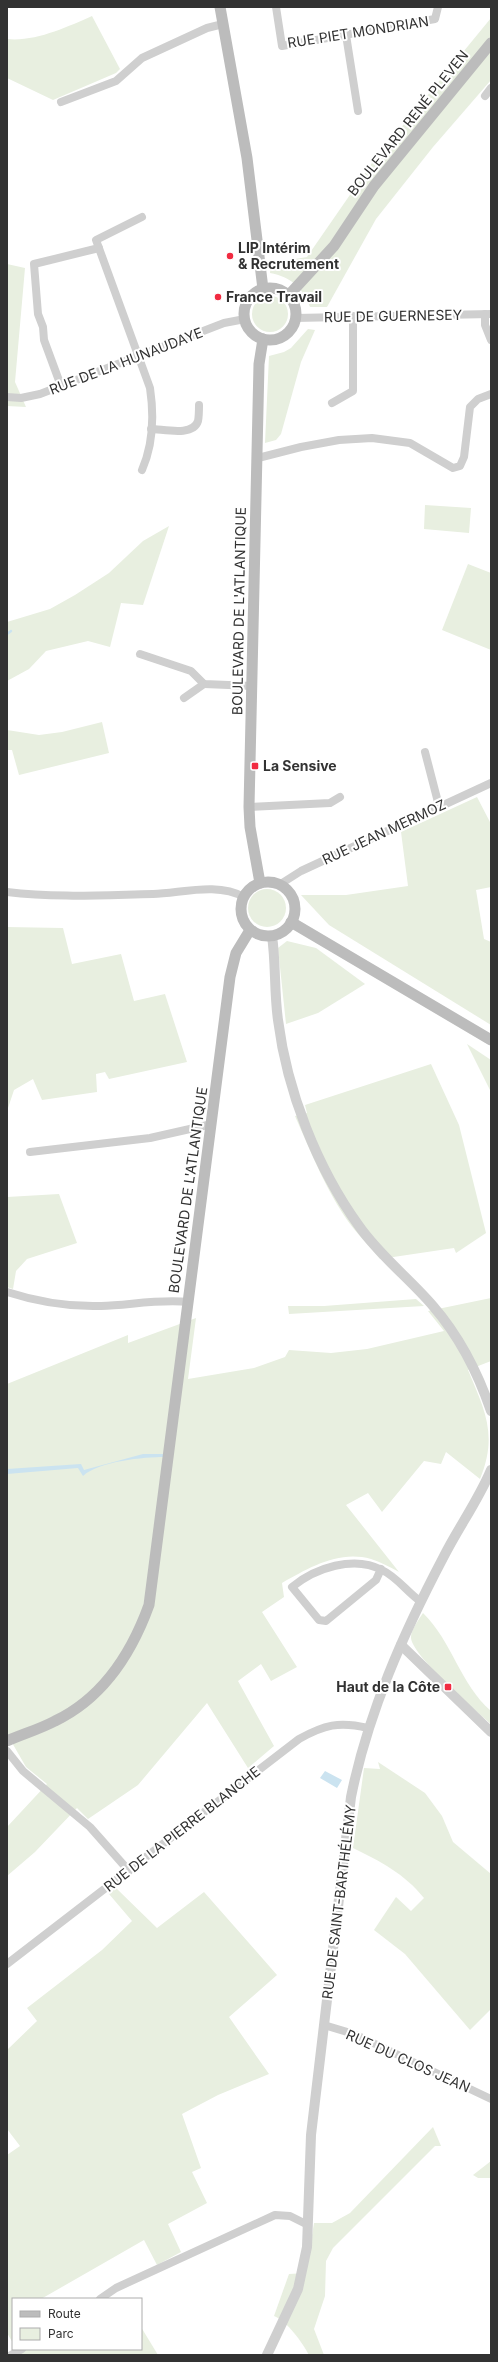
<svg xmlns="http://www.w3.org/2000/svg" width="498" height="2362" viewBox="0 0 498 2362" font-family="Inter,sans-serif">
<style>
.green{fill:#e8efe0}
.water{fill:#cbe3f0}
.lines{fill:none;stroke-linecap:round;stroke-linejoin:round}
.stream{stroke:#cbe3f0;stroke-width:2.5}
.minor{stroke:#cfcfcf;stroke-width:8}
.tertiary{stroke:#cfcfcf;stroke-width:10}
.secondary{stroke:#bcbcbc;stroke-width:11}
.poi-dot{fill:#f12b41;stroke:#fff;stroke-width:1.5}
.labels{text-anchor:middle;stroke-width:4;stroke-linejoin:round;paint-order:stroke}
.street-label{font-size:14px;fill:#323232;stroke:#fff}
.poi-label{font-size:14px;font-weight:bold;fill:#323232;stroke:#fff;text-anchor:start}
</style>
<rect width="100%" height="100%" fill="#fff"/>
<!-- green -->
<g class="green">
<path d="M92 16 120 69 116 73 53 100 7 78V39C35 42 67 27 92 16Z"/>
<path d="M491 18V80L433 147 376 219 327 307H310C303 288 291 277 270 273L271 263 307 257 372 163Z"/>
<path d="M7 264 25 268 15 382 26 407 7 406Z"/>
<circle cx="270" cy="314" r="18"/>
<path d="M308 329 315 330 301 362 281 434 276 440 265 443 269 356 284 352 291 348Z"/>
<path d="M425 505 471 508 469 533 424 529Z"/>
<path d="M169 526 143 605 121 603 110 647 88 641 46 651 29 669 7 681V622L50 609 75 595 109 573 143 541Z"/>
<path d="M468 564 491 573V650L442 630Z"/>
<path d="M102 722 109 753 19 775 12 750H7V730L39 735 62 732Z"/>
<path d="M477 797 491 824V887L476 890 484 939 491 942V1025L329 925 301 895H346L408 886 401 832Z"/>
<circle cx="267" cy="908" r="19"/>
<path d="M7 927 63 928 72 964 121 954 134 1001 165 994 187 1062 109 1079 105 1072 96 1074 97 1092 42 1100 33 1079 14 1090 7 1111Z"/>
<path d="M287 941 316 948 365 984 318 1013 286 1024 278 948Z"/>
<path d="M467 1044 491 1060V1092Z"/>
<path d="M431 1064 459 1125 486 1233 456 1253 454 1248 380 1259C372 1249 362 1239 354 1229 328 1196 312 1154 295 1116L307 1113 305 1105Z"/>
<path d="M59 1194 77 1243 27 1259 16 1271 13 1289 7 1287V1197Z"/>
<path d="M491 1298V1361L468 1370C485 1411 498 1435 480 1479L446 1452 441 1464 424 1461 382 1512 368 1493 346 1505 399 1572C390 1567 380 1562 371 1559 338 1550 309 1568 282 1583L284 1597 262 1612 297 1667 271 1681 261 1664 238 1681 274 1746 248 1768 207 1703 138 1785 88 1819 77 1808 35 1852 7 1876V1827L47 1784 26 1767 7 1734V1384L128 1335V1343L196 1318 188 1379 254 1368 285 1357 289 1350 331 1353 367 1349 444 1331 428 1311Z"/>
<path d="M416 1299 424 1306 289 1314 288 1306H324Z"/>
<path d="M423 1613C452 1641 460 1684 491 1711V1724C476 1711 410 1654 411 1637 411 1630 419 1619 423 1613Z"/>
<path d="M378 1762 425 1793 442 1816 453 1842 491 1874V2009L470 2030 405 1954 374 1930 396 1897 411 1911 424 1898C405 1874 380 1861 353 1848L364 1768 380 1769Z"/>
<path d="M116 1888 157 1928 204 1892 277 1975 229 2017 269 2074 218 2095 182 2114 201 2168 192 2172 207 2203 168 2224 181 2252 157 2265 144 2240 41 2299H13V2343L7 2333V2155L20 2146 7 2129V2050L37 2021 27 2008 102 1950 132 1921 109 1894Z"/>
<path d="M433 2127 441 2146H435L333 2248 326 2261 325 2296 314 2329 324 2355H309C302 2342 288 2322 274 2316L289 2274 306 2273 314 2223H332L350 2213Z"/>
<path d="M491 2161V2178H478L473 2175Z"/>
<path d="M141 2327 158 2355H18L16 2349H141Z"/>
</g>
<!-- water -->
<g class="water">
<path d="M143 1454H165V1457C144 1457 99 1461 83 1476L78 1468 7 1474V1469L81 1464 84 1470Z"/>
<path d="M325 1771 342 1780 337 1788 320 1778Z"/>
</g>
<g class="lines">
<!-- stream -->
<path class="stream" d="M7 634 11 631"/>
<!-- minor -->
<g class="minor">
<path d="M276 7 282 46 435 19 438 7"/>
<path d="M346 35 358 111"/>
<path d="M485 96 491 88"/>
<path d="M61 102 116 81 142 58 207 28 223 24"/>
<path d="M142 217 96 240 150 388C154 415 153 445 142 470"/>
<path d="M485 314V325L491 340"/>
<path d="M295 318 491 314"/>
<path d="M61 386 44 340 43 327 38 314 34 264 99 248"/>
<path d="M7 397 21 398 40 394 224 323 245 319"/>
<path d="M332 403 353 391V316"/>
<path d="M151 429C163 429 193 437 198 421 199 416 199 410 199 405"/>
<path d="M258 458 301 447 339 440 372 438 410 443 453 468 460 466 464 457 470 407 478 399 491 394"/>
<path d="M140 654 191 671 204 684 253 686"/>
<path d="M184 698 204 684"/>
<path d="M425 752 439 806"/>
<path d="M249 807 330 803 340 797"/>
<path d="M279 885 301 871 491 783"/>
<path d="M7 892C56 898 104 895 153 894 182 893 217 882 244 897"/>
<path d="M30 1152 150 1138 212 1124"/>
<path d="M7 1292C38 1302 69 1307 101 1306 130 1305 159 1299 188 1302"/>
<path d="M381 1569 376 1580 326 1621 319 1620 292 1587C315 1568 354 1555 382 1570 397 1577 407 1592 420 1601"/>
<path d="M7 1751 23 1771 90 1827 129 1871"/>
<path d="M7 1964 299 1739C324 1725 339 1721 368 1728"/>
<path d="M324 2025 354 2034 491 2099"/>
<path d="M100 2299 116 2288 275 2215 290 2216 308 2225"/>
<path d="M11 2355 22 2349"/>
</g>
<!-- tertiary -->
<g class="tertiary">
<path d="M272 936C276 963 274 992 278 1020 287 1091 317 1168 359 1226 380 1256 409 1278 433 1306 459 1336 478 1373 491 1411"/>
<path d="M401 1645 491 1732"/>
<path d="M267 2355 298 2289 307 2247 311 2135 351 1797C368 1713 403 1634 443 1558 458 1528 478 1501 491 1470"/>
</g>
<!-- secondary -->
<g class="secondary">
<path d="M220 7 247 158 263 289"/>
<circle cx="270" cy="314" r="26"/>
<path d="M288 296 334 246 374 186 491 43"/>
<circle cx="268" cy="909" r="27"/>
<path d="M260 883 250 827 249 807 259 364 263 339"/>
<path d="M291 922 491 1040"/>
<path d="M7 1741C23 1734 40 1729 55 1721 103 1698 132 1652 149 1605L230 977 236 953 250 930"/>
</g>
</g>
<!-- markers -->
<g class="poi-dot">
<circle cx="230" cy="256" r="4"/>
<circle cx="218" cy="297" r="4"/>
<rect x="251" y="762" width="8" height="8" rx="2"/>
<rect x="444" y="1683" width="8" height="8" rx="2"/>
</g>
<g class="labels">
<!-- street labels -->
<g class="street-label">
<text transform="translate(358 32) rotate(-9)" y="5">RUE PIET MONDRIAN</text>
<text transform="translate(408 123) rotate(-51)" y="5">BOULEVARD RENÉ PLEVEN</text>
<text transform="translate(393 316) rotate(-1)" y="5">RUE DE GUERNESEY</text>
<text transform="translate(126 361) rotate(-21)" y="5">RUE DE LA HUNAUDAYE</text>
<text transform="translate(239 611) rotate(-89)" y="5">BOULEVARD DE L'ATLANTIQUE</text>
<text transform="translate(384 832) rotate(-25)" y="5">RUE JEAN MERMOZ</text>
<text transform="translate(188 1190) rotate(-82)" y="5">BOULEVARD DE L'ATLANTIQUE</text>
<text transform="translate(182 1829) rotate(-38)" y="5">RUE DE LA PIERRE BLANCHE</text>
<text transform="translate(339 1902) rotate(-83)" y="5">RUE DE SAINT-BARTHÉLÉMY</text>
<text transform="translate(408 2061) rotate(24)" y="5">RUE DU CLOS JEAN</text>
</g>
<!-- poi labels -->
<g class="poi-label">
<text x="238" y="253">LIP Intérim<tspan x="238" dy="16">&amp; Recrutement</tspan></text>
<text x="226" y="302">France Travail</text>
<text x="263" y="771">La Sensive</text>
<text x="440" y="1692" text-anchor="end">Haut de la Côte</text>
</g>
</g>
<!-- border -->
<rect width="498" height="2362" fill="none" stroke="#323232" stroke-width="16"/>
<!-- legend -->
<rect x="12" y="2298" width="130" height="52" fill="#ffffff" stroke="#adadad"/>
<rect x="20" y="2311" width="20" height="6" fill="#bcbcbc" stroke="#adadad"/>
<text x="48" y="2318" font-size="12" fill="#323232">Route</text>
<rect x="20" y="2328" width="20" height="12" fill="#e8efe0" stroke="#adadad"/>
<text x="48" y="2338" font-size="12" fill="#323232">Parc</text>
</svg>
